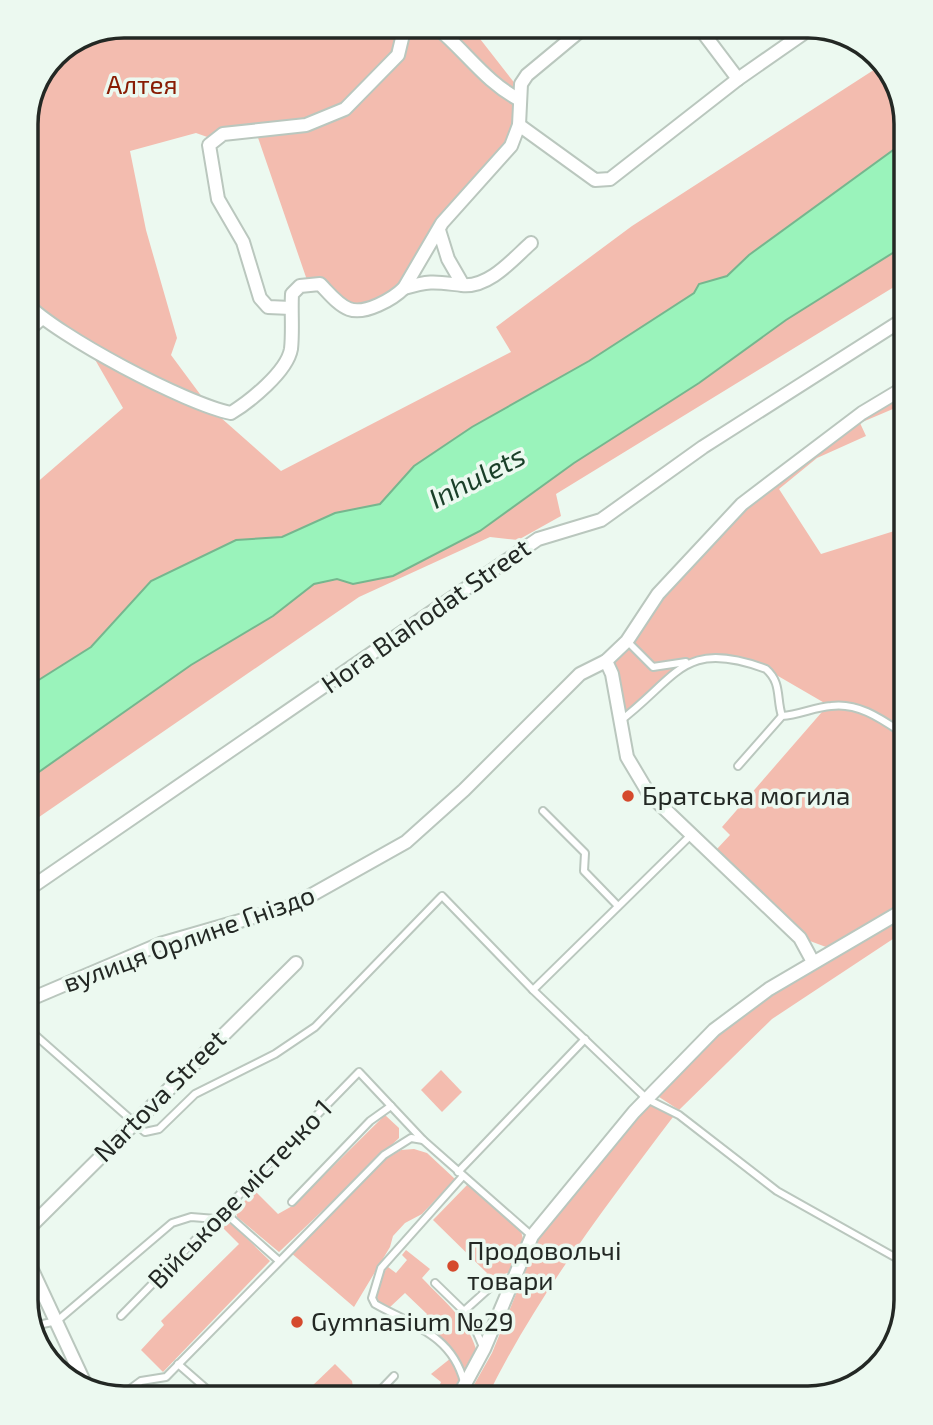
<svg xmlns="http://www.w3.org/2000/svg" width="933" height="1425" viewBox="0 0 933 1425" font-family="'Exo 2',sans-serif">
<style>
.green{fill:#f3bcaf}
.water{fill:#9af3bb;stroke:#76b68e;stroke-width:2}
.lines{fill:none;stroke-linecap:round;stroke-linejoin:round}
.lane-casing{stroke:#bac7be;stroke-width:10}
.street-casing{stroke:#bac7be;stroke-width:16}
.lane{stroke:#fff;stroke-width:6}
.street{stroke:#fff;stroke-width:12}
.poi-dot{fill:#d54a2d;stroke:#ecf9f0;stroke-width:2.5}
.labels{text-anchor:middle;stroke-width:7;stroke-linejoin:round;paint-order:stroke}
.park-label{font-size:26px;fill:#881c03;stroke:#ecf9f0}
.street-label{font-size:26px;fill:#232824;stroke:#ecf9f0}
.poi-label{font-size:26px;fill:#232824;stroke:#ecf9f0;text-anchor:start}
.water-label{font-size:28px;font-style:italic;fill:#193f28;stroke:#ecf9f0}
.rim{fill:none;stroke:#232824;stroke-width:3.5}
</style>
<rect width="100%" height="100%" fill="#ecf9f0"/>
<!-- green -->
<g class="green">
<path d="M124 26H489L477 35 520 90 519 125 404 288 362 310 308 283 255 129 213 139 196 133 130 151 146 230 177 338 171 355 211 409 281 471 511 352 496 327 632 226 883 64C901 83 907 115 907 140L749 255 727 276 694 293 589 361 472 427 414 466 380 504 335 513 282 537 236 540 151 581 91 647 26 688V475L34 485 123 408 86 344 26 303V118L55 55Z"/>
<path d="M907 244V279L556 494 561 516 518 540 490 537 359 597 26 826V781L191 665 273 616 314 584 337 579 353 584 480 531 574 463 699 383 786 320Z"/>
<path d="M907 386V403L860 423 866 436 817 458 779 489 821 554 907 527V904L843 941 826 947 810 941 716 850 730 835 722 827 828 705 766 669 731 659 693 660 626 716 606 661 658 594 742 505Z"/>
<path d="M907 914V933L905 931 772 1019 679 1110 656 1095 717 1034 772 993Z"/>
<path d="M441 1070 462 1092 442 1112 421 1090Z"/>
<path d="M650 1104 673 1117C605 1207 536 1297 486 1399H466L492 1353 538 1240Z"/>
<path d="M385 1115 399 1128V1138L279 1252 237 1217 236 1210 255 1191 278 1214 294 1205Z"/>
<path d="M414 1149 427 1153 455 1179 422 1214 405 1223 393 1236 390 1247 354 1307 290 1252 387 1158 401 1150Z"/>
<path d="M468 1184 521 1231 524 1243 511 1272 490 1278 479 1287 476 1285 487 1273 433 1220Z"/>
<path d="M226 1222H230L270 1261 163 1372 141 1350 164 1325 161 1321 239 1244 221 1226Z"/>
<path d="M406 1250 430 1269 422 1278C443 1300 467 1319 476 1349L464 1370 441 1338 420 1322 427 1314 405 1293 389 1308 377 1302 374 1297 380 1277 388 1267 396 1273 407 1260 402 1255Z"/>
<path d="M451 1358 461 1377 450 1399H434L441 1382 431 1374Z"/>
<path d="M335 1364 352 1381 355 1399H320L309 1389Z"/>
</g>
<!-- water -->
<path class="water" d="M907 140V244L786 320 699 383 574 463 480 531 393 576 353 584 337 579 314 584 273 616 191 665 26 781V688L91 647 151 581 236 540 282 537 335 513 380 504 414 466 472 427 589 361 694 293 699 284 727 276 749 255Z"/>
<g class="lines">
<!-- lane casing -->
<g class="lane-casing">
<g id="lane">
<path d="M627 641 653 667 686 662"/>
<path d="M620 721C678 677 683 638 766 669 782 683 776 698 782 716"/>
<path d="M738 766 782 716C799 715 815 707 831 706 860 702 884 721 907 736"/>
<path d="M543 811 585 853 584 871 618 906"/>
<path d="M533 990 691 835"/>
<path d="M26 1027 145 1132 159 1129 195 1094 275 1054 315 1027 442 896 533 990 647 1099 679 1115 777 1191 907 1264"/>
<path d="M458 1172 585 1039"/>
<path d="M463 1176 381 1268 372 1298 375 1304C412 1325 452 1335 464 1382"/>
<path d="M292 1202 370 1121 391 1106"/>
<path d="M223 1211 278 1260"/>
<path d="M435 1283 470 1317 483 1347"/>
<path d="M464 1311 495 1283 513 1279"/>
<path d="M121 1316 359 1072 423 1140 532 1236"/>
<path d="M33 1326 57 1321 172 1223 191 1217 216 1219"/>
<path d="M178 1364 218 1399"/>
<path d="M118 1398 141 1381 166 1377 384 1155 411 1138 423 1140"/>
<path d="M372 1399 394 1376"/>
</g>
</g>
<!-- street casing -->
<g class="street-casing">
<g id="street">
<path d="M435 26C465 50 485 82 520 100"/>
<path d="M698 26 738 79"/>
<path d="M519 125 595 180 610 179 738 79 814 26"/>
<path d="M439 230 448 259 463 285"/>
<path d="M404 288C432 280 435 282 462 285 489 288 513 259 531 243"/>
<path d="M26 303C57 336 186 404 231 413 249 402 287 372 291 349 293 331 291 312 292 294L300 286 320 284C328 292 338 305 349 309 365 315 393 299 404 288L442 223 511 146 519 125 521 84 527 75 586 26"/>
<path d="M291 308 268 307 260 298 243 242 218 199 209 145 223 134 306 125 345 109 398 55 405 26"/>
<path d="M26 332 41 319"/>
<path d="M606 661 612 674 627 757 649 794 800 938 813 962"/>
<path d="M26 891 538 539 601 520 703 447 907 317"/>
<path d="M26 1001 160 944 292 906 406 842 464 790 580 674 606 661 627 641 658 594 742 504 862 413 907 386"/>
<path d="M26 1231 296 963"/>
<path d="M26 1257 87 1388"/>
<path d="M457 1399 484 1349 532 1236 634 1112 714 1030 769 989 907 908"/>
</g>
</g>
<!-- lane -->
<use href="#lane" class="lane"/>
<!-- street -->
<use href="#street" class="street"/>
</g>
<!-- markers -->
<g class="poi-dot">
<circle cx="628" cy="796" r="7"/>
<circle cx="453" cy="1266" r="7"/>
<circle cx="297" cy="1322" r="7"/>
</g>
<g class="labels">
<!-- park labels -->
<g class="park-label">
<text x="142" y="94">Алтея</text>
</g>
<!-- street labels -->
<g class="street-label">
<text transform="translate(426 616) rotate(-35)" y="9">Hora Blahodat Street</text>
<text transform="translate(189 939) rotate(-20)" y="9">вулиця Орлине Гніздо</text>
<text transform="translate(160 1096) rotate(-45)" y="9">Nartova Street</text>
<text transform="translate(240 1194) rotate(-46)" y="9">Військове містечко 1</text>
</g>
<!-- poi labels -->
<g class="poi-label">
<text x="642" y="805">Братська могила</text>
<text x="467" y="1260">Продовольчі<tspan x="467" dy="30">товари</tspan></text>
<text x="311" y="1331">Gymnasium №29</text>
</g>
<!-- water labels -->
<g class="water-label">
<text transform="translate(477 477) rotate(-27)" y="10">Inhulets</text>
</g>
</g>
<!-- crop -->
<path d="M0 0H933V1425H0ZM124 38H808A86 86 0 0 1 894 124V1300A86 86 0 0 1 808 1386H124A86 86 0 0 1 38 1300V124A86 86 0 0 1 124 38Z" fill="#ecf9f0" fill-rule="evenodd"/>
<path class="rim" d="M124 38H808A86 86 0 0 1 894 124V1300A86 86 0 0 1 808 1386H124A86 86 0 0 1 38 1300V124A86 86 0 0 1 124 38Z"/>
</svg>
